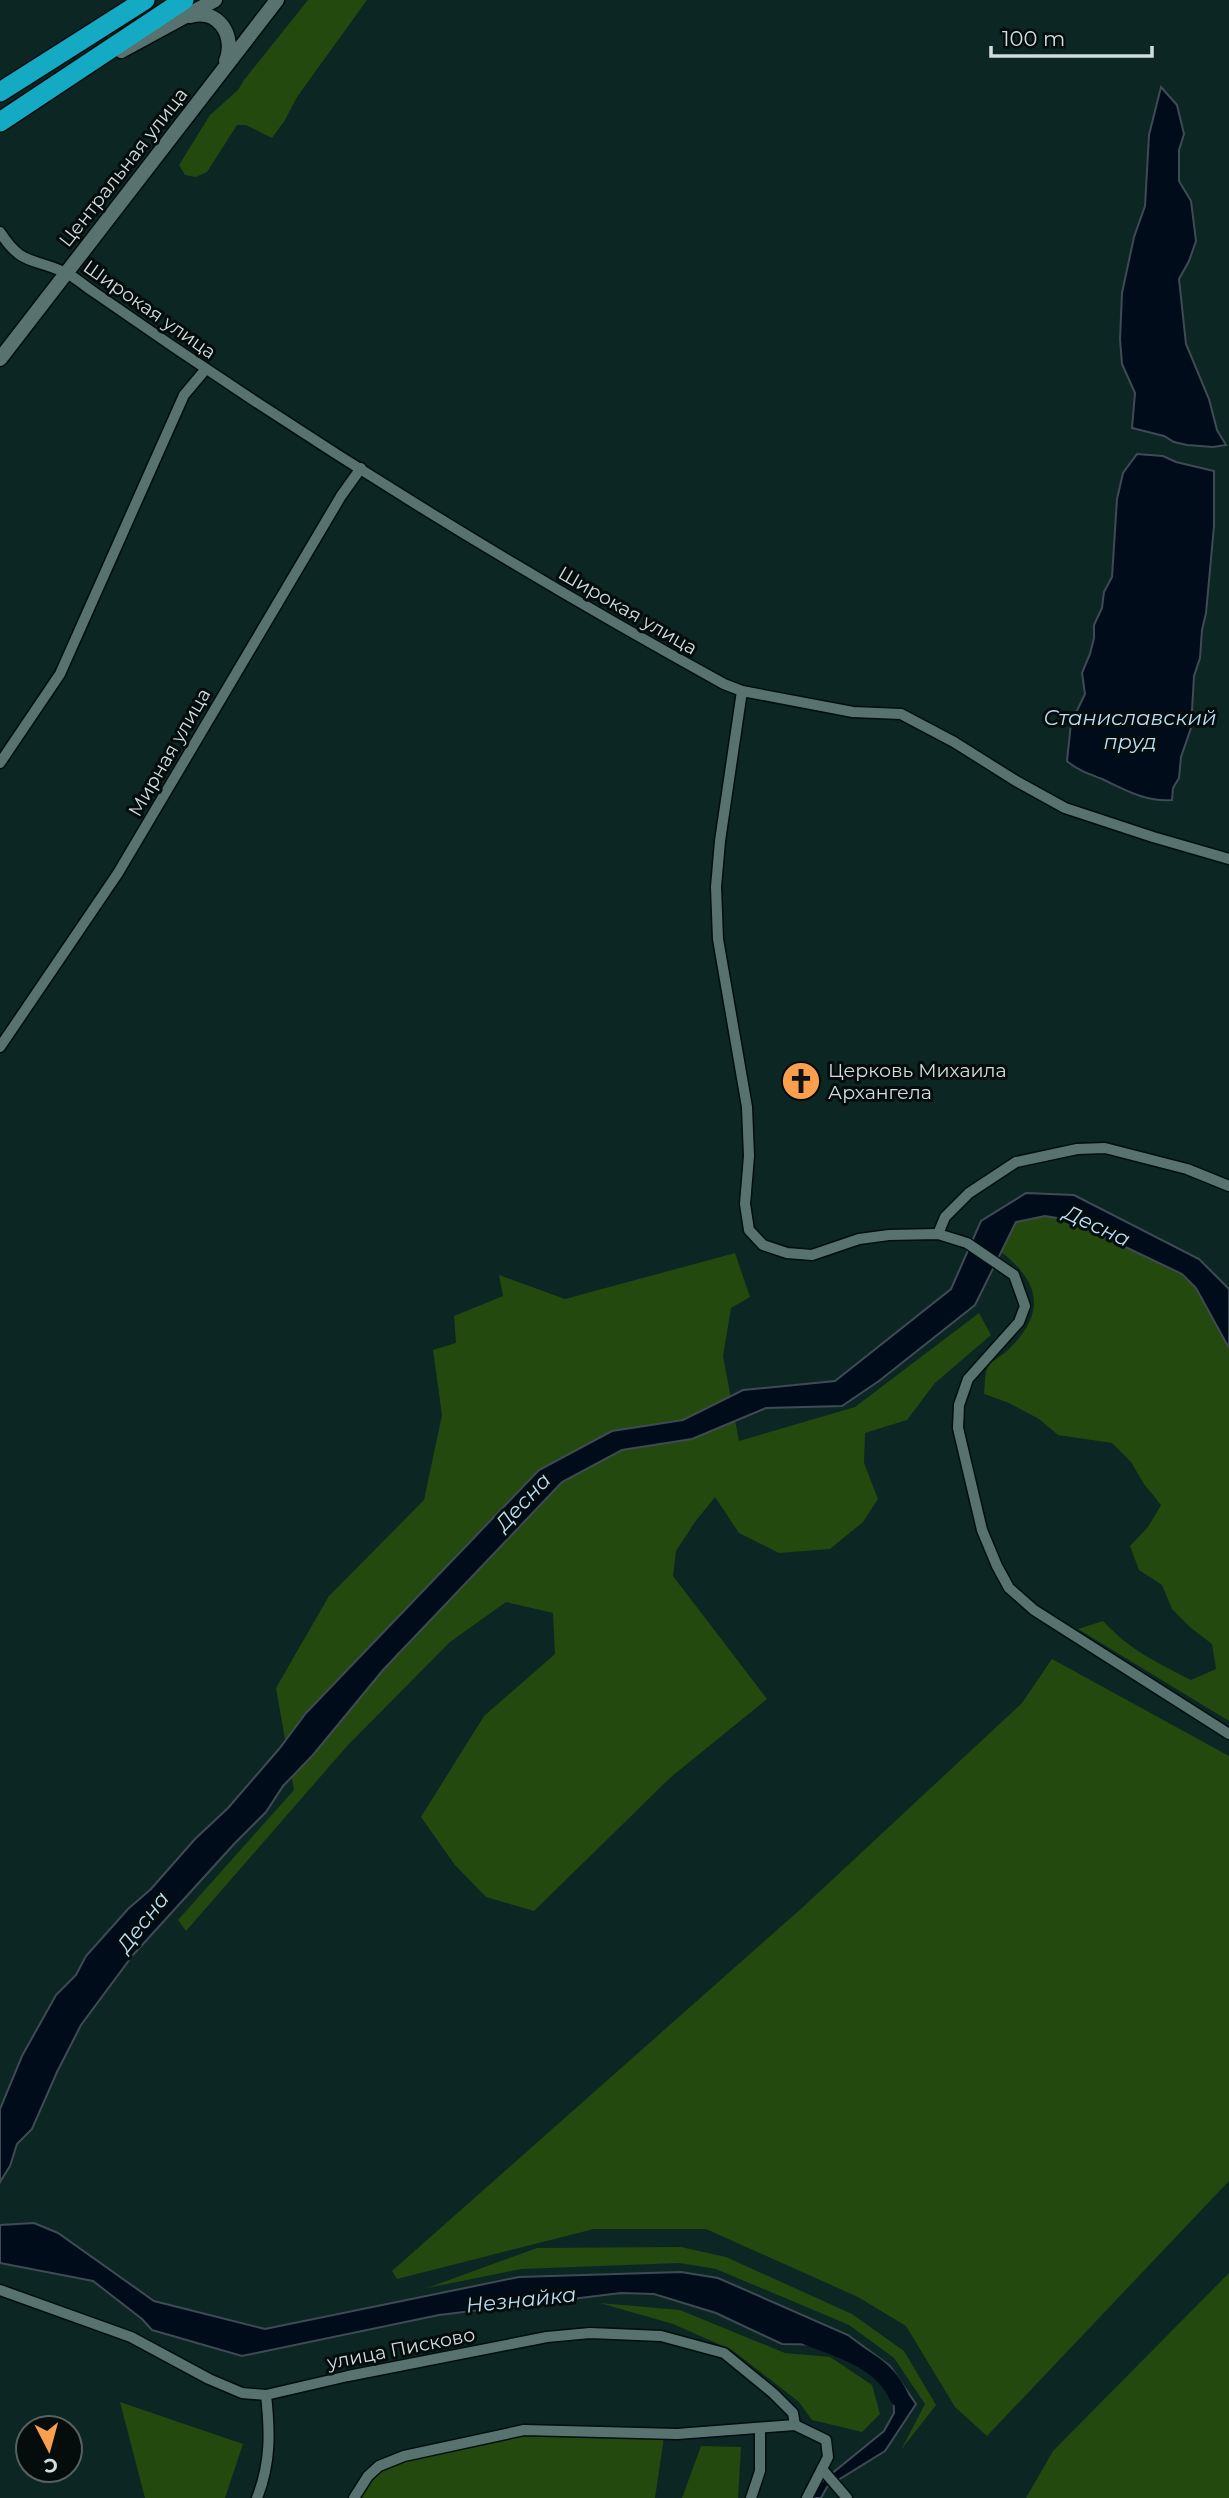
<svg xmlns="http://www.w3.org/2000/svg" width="1229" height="2498" viewBox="0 0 1229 2498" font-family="Montserrat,sans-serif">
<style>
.green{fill:#23490e}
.water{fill:#000c1a;stroke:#3e4b54;stroke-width:2}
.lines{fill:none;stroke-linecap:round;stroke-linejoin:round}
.river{stroke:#000c1a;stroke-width:19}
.street-casing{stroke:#000e0d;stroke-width:13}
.secondary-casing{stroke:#000e0d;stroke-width:17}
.highway-casing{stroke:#000e0d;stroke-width:22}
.street{stroke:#57726f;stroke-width:10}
.secondary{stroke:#57726f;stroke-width:14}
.highway{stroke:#15aac3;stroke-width:19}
.labels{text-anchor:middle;stroke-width:6;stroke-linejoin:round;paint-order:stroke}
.street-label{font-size:19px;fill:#d0dedd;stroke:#040d0c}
.poi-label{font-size:19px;fill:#d0dedd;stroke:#040d0c;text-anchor:start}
.water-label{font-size:21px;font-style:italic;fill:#badef8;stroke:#040d0c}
</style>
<rect width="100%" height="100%" fill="#0c2624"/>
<!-- green -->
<g class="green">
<path d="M308 0H367L297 97 285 120 272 138 246 125H237L207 172 196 177 185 175 179 165 210 115 238 90 244 80Z"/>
<path d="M1045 1216 1069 1220 1182 1274 1196 1288 1229 1348V1721L1078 1629 1103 1621C1130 1650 1156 1662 1191 1680L1216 1669 1212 1644 1191 1628 1172 1609 1162 1585 1139 1570 1130 1546 1148 1527 1161 1505 1144 1484 1131 1462 1112 1443 1058 1435 1039 1419 1009 1403 984 1394C985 1387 984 1374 988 1367 991 1361 1003 1355 1008 1350 1046 1313 1041 1283 1001 1252L1015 1222Z"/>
<path d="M735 1253 750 1297 731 1308 723 1356 739 1441 855 1407 979 1313 991 1335 935 1383 907 1420 865 1433 864 1463 878 1499 863 1522 830 1549 779 1553 739 1533 715 1497 695 1522 676 1551 673 1576 767 1699 671 1777 534 1911 486 1897 455 1865 421 1817 484 1716 555 1654 553 1613 506 1602 450 1642 348 1745 186 1931 178 1920 294 1790 276 1688 329 1596 424 1500 442 1415 433 1350 456 1343 454 1316 503 1296 499 1275 565 1299Z"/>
<path d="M1052 1659 1229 1756V2181L987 2436 955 2407 906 2326 858 2297 706 2229H594L397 2279 392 2271 803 1907 1022 1703Z"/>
<path d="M681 2247 726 2257 852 2314 904 2351 936 2405 901 2450 925 2404 894 2358 849 2325 716 2269 679 2263 521 2269 427 2288 537 2248Z"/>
<path d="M1229 2273V2498H1026L1053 2451Z"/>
<path d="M600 2303 680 2310 785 2353 830 2357 872 2385 880 2414 862 2432 812 2420 799 2402 732 2350 673 2324Z"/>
<path d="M120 2402 243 2444 225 2498H145Z"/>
<path d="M482 2434 664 2437 655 2498H360L379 2471Z"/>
<path d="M701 2446 741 2447 738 2498H682Z"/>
</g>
<!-- water -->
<g class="water">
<path d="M1161 87 1177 105 1184 134 1179 150V181L1191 201 1196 241 1189 261 1179 279 1186 344 1209 399 1217 430 1226 445 1213 447 1187 445 1174 442 1164 436 1132 428 1135 393 1122 364 1120 339 1122 293 1134 237 1145 206 1149 135Z"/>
<path d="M1137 454 1163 456 1176 462 1214 471V526L1206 613 1202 630 1200 658 1194 676 1191 728 1181 757 1179 778 1173 788 1172 800C1145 802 1126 790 1102 779 1089 774 1077 770 1067 761L1071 723 1085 694 1082 673 1090 654 1094 638V625L1102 608 1104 592 1112 577 1117 499 1123 473Z"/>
<path d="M1026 1193 1074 1195 1199 1259 1229 1289V1348L1196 1288 1182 1274 1069 1220 1045 1216 1016 1222 975 1305 879 1381 842 1406 766 1408 692 1439 622 1450 562 1482 383 1670 313 1755 283 1786 266 1812 235 1843 133 1955 81 2025 57 2072 32 2129 17 2144 10 2166 0 2182V2109L22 2056 56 1995 76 1975 86 1956 128 1909 151 1889 195 1839 228 1808 279 1749 306 1713 539 1470 612 1431 683 1420 743 1390 835 1381 951 1289 981 1221Z"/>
<path d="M34 2223 58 2233 154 2301 265 2329 519 2277 681 2272 718 2278 848 2335 890 2366 916 2404 885 2451 827 2487 821 2498H811L819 2484 884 2431 894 2413 893 2385 862 2355 834 2345 782 2344 716 2313 654 2294 621 2293 439 2315 242 2356 152 2330 142 2319 93 2281 0 2263V2225Z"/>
</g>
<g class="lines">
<!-- river -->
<path class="river" d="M808 2336C842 2349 883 2360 899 2397"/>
<!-- street casing -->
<g class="street-casing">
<g id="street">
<path d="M0 232C22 266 31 257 64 272 74 276 82 284 91 290 294 432 506 564 724 684L742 691 720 841 716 887 718 939 747 1107 749 1156 745 1204 749 1230 763 1245 787 1253 812 1255 859 1239 889 1235 938 1234 967 1243 1014 1275 1025 1306 1019 1322 968 1379 959 1405 958 1428 982 1530 997 1566 1009 1588 1034 1610 1229 1734"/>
<path d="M742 691 853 712 901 714 954 742 1016 781 1065 808 1153 837 1229 859"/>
<path d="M0 763 60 674 184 395 205 370"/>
<path d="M0 1047 118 873 341 496 361 468"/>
<path d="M938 1234 945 1217 969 1193 1016 1162 1077 1149 1105 1148 1187 1169 1229 1186"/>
<path d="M0 2290 131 2337 209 2379 242 2393 266 2395 348 2376 547 2337 590 2333 661 2336 724 2353 773 2393 793 2413 795 2425"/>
<path d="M822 2469 847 2498"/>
<path d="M257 2498C271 2463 270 2431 266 2395"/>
<path d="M354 2498 368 2476 379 2466 404 2456 524 2430 677 2434 795 2425 826 2440 828 2457 807 2498"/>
<path d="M751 2498 760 2471V2428"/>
</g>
</g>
<!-- secondary casing -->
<g class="secondary-casing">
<g id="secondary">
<path d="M190 16C218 8 236 35 226 61"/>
<path d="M121 51 215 0"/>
<path d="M0 359 277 0"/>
</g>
</g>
<!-- highway casing -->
<g class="highway-casing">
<g id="highway">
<path d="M0 92 145 0"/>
<path d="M0 122 184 0"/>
</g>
</g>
<!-- street -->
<use href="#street" class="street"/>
<!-- secondary -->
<use href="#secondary" class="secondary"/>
<!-- highway -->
<use href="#highway" class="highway"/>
</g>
<!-- icons -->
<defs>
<g id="church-disc" transform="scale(2.0125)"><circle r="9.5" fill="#fa9f4e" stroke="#040d0c"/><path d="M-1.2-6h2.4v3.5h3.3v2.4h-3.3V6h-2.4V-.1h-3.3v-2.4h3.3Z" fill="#111"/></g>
</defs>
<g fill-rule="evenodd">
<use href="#church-disc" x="801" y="1081"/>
</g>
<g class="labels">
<!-- street labels -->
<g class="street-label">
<text transform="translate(123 167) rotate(-52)" y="7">Центральная улица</text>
<text transform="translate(150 309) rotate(35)" y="7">Широкая улица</text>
<text transform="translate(628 610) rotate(30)" y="7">Широкая улица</text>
<text transform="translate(169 752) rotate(-60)" y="7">Мирная улица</text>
<text transform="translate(401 2348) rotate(-11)" y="7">улица Писково</text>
</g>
<!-- poi labels -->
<g class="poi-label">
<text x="828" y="1077">Церковь Михаила<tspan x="828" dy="22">Архангела</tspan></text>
</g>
<!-- water labels -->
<g class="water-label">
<text x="1130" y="725">Станиславский<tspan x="1130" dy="24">пруд</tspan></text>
<text transform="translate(1097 1226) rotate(25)" y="7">Десна</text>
<text transform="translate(523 1502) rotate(-47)" y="7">Десна</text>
<text transform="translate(143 1922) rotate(-52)" y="7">Десна</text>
<text transform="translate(521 2300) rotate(-6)" y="7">Незнайка</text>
</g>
</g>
<!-- north arrow -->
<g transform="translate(49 2449) rotate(174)"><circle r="33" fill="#040d0c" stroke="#566160" stroke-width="2"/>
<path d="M0-5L12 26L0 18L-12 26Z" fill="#fa9f4e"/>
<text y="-10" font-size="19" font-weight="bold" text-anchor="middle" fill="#d0dedd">С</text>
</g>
<!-- scale -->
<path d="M991 46v10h161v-10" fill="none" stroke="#d0dedd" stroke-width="3.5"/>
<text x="1002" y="46" font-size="21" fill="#d0dedd" stroke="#040d0c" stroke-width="5" paint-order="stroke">100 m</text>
</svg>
